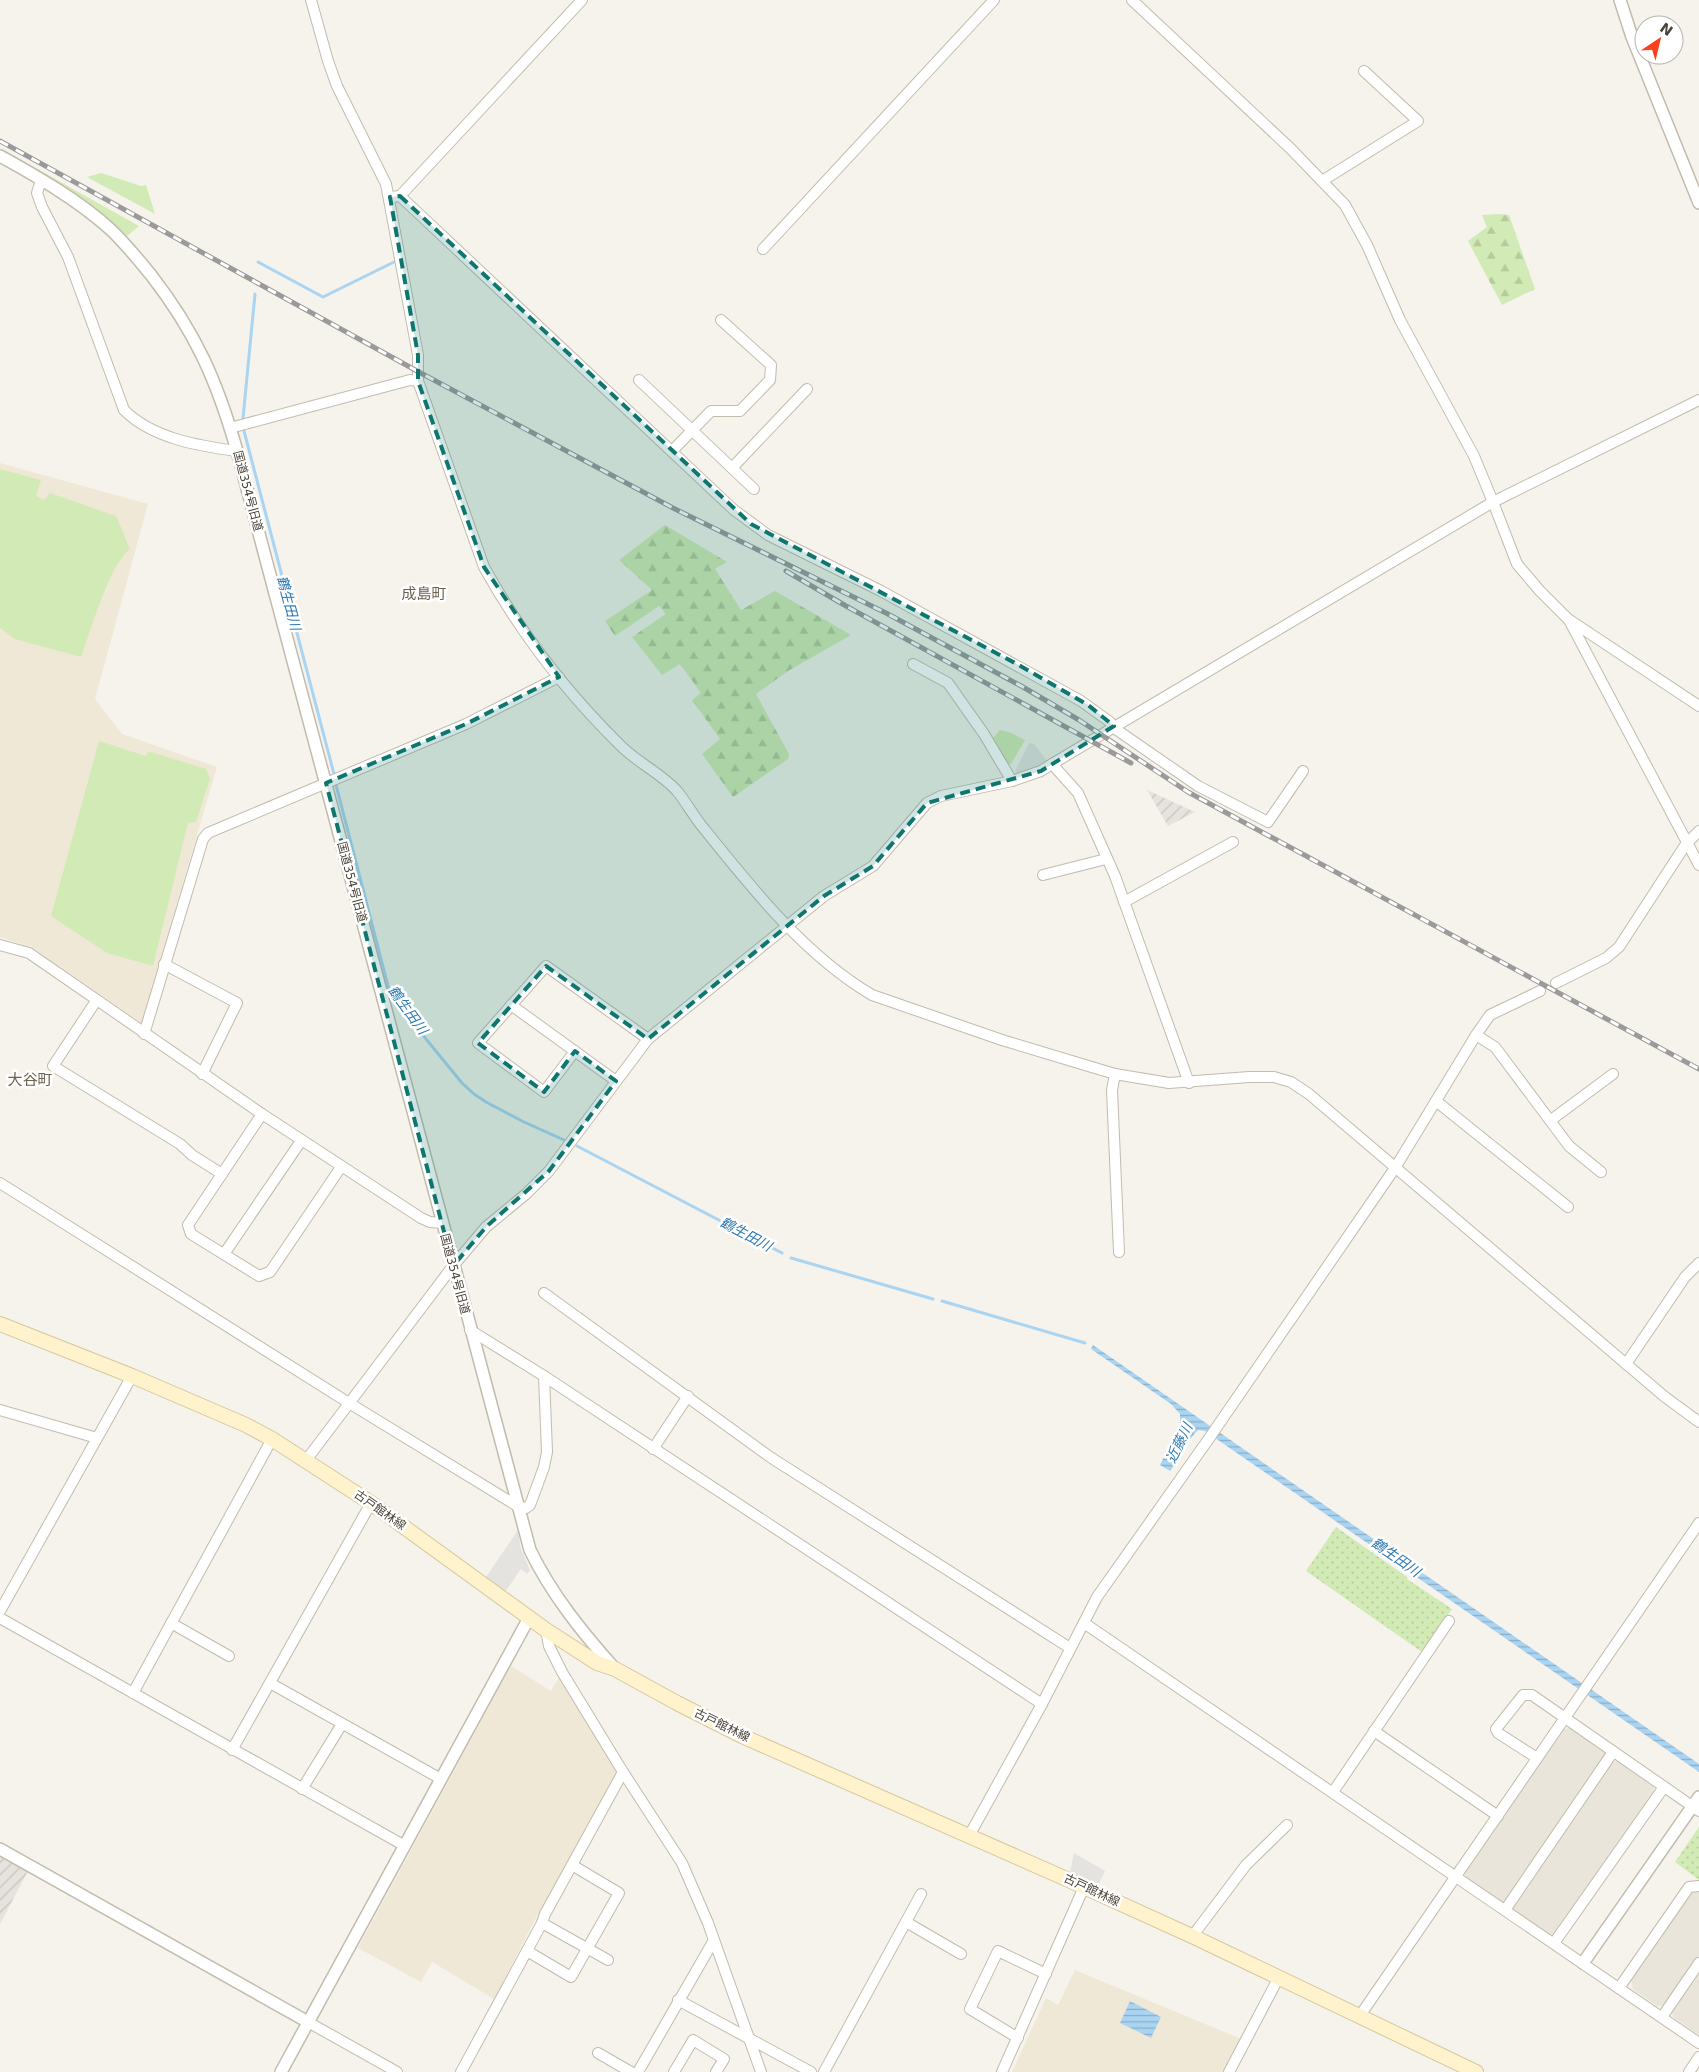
<svg xmlns="http://www.w3.org/2000/svg" width="1699" height="2072" viewBox="0 0 1699 2072" font-family="'DejaVu Sans','Noto Sans JP',sans-serif">
<style>
.residential{fill:#eae5da}
.industrial{fill:url(#industrial-furrows)}
.education{fill:#efe8d6}
.green{fill:#d2eab5}
.forest{fill:url(#forest-firs)}
.park{fill:url(#park-dots)}
.parking{fill:#e5e3e0}
.water{fill:url(#water-rules)}
.lines{fill:none;stroke-linecap:round;stroke-linejoin:round}
.stream{stroke:#a9d4f2;stroke-width:3}
.minor-casing{stroke:#c2bbae;stroke-width:12}
.tertiary-casing{stroke:#c2bbae;stroke-width:14}
.secondary-casing{stroke:#d6c79b;stroke-width:16}
.minor{stroke:#fff;stroke-width:10}
.tertiary{stroke:#fff;stroke-width:11}
.secondary{stroke:#fff3cd;stroke-width:14}
.rail-casing{stroke:#9a9a9a;stroke-width:5}
.rail{stroke:#fff;stroke-width:3;stroke-dasharray:9;stroke-linecap:butt}
.marked{fill:#0f766e;fill-opacity:0.2;stroke:#0f766e;stroke-width:4;stroke-dasharray:10 6;stroke-linejoin:round}
.labels{text-anchor:middle;stroke-width:5;stroke-linejoin:round;paint-order:stroke}
.street-label{font-size:12px;fill:#4b4439;stroke:#fff}
.water-label{font-size:14px;font-style:italic;fill:#2e7ab2;stroke:#fff}
.quarter-label{font-size:15px;fill:#6e6250;stroke:#fff}
</style>
<defs>
<pattern id="industrial-furrows" width="10" height="10" patternUnits="userSpaceOnUse" patternTransform="scale(1.25)"><rect width="10" height="10" fill="#e6e2dd"/><path d="M-1 1l2-2M0 10L10 0M9 11l2-2" fill="none" stroke="#c7c3be"/></pattern>
<pattern id="forest-firs" width="22" height="20" patternUnits="userSpaceOnUse" patternTransform="scale(1.25)"><rect width="22" height="20" fill="#d2eab5"/><path d="M5 1l3.5 6h-7zM16 11l3.5 6h-7z" fill="#b6ca9c"/></pattern>
<pattern id="park-dots" width="8" height="8" patternUnits="userSpaceOnUse" patternTransform="scale(1.25)"><rect width="8" height="8" fill="#d2eab5"/><path d="M2 2h.1M6 6h.1" fill="none" stroke="#b6ca9c" stroke-width="1.8" stroke-linecap="round"/></pattern>
<pattern id="water-rules" width="6" height="5" patternUnits="userSpaceOnUse" patternTransform="scale(1.25)"><rect width="6" height="5" fill="#a9d4f2"/><path d="M0 2.5h6" fill="none" stroke="#8caec5"/></pattern>
</defs>
<rect width="100%" height="100%" fill="#f6f3ec"/>
<!-- residential -->
<g class="residential">
<path d="M1572 1727 1606 1751 1607 1756 1507 1902 1500 1903 1467 1880 1465 1871 1564 1729Z"/>
<path d="M1621 1761 1653 1784 1654 1793 1555 1936 1549 1937 1515 1913 1513 1906 1613 1762Z"/>
<path d="M1699 1891V1956L1665 2005 1657 2006 1633 1989 1631 1980 1691 1892Z"/>
<path d="M1699 1970V2035L1673 2017 1671 2009Z"/>
</g>
<!-- industrial -->
<g class="industrial">
<path d="M1147 790 1195 812 1168 826Z"/>
<path d="M0 1856 28 1871 0 1924Z"/>
</g>
<!-- education -->
<g class="education">
<path d="M0 463 148 504 95 699 122 734 217 767 142 1023 33 948 0 937Z"/>
<path d="M511 1666 551 1691 560 1676 618 1774 537 1916 494 1999 432 1962 421 1982 358 1948Z"/>
<path d="M1075 1970 1241 2039 1225 2072H1012L1046 1998 1058 2005Z"/>
</g>
<!-- green -->
<g class="green">
<path d="M30 165 139 226 127 236 77 196Z"/>
<path d="M101 173 141 186 146 185 155 214 87 177Z"/>
<path d="M0 469 41 480 36 496 44 500 50 493 116 516 130 549C109 565 91 630 81 657L15 639 0 628Z"/>
<path d="M1000 730 1011 733 1025 740 1011 764H1008L992 739Z"/>
<path d="M99 741 146 756 148 752H151L206 769 210 779 196 822 188 823 153 966 107 953 51 916Z"/>
</g>
<!-- forest -->
<g class="forest">
<path d="M1498 214 1509 215 1535 289 1502 305 1468 241 1487 227 1482 215Z"/>
<path d="M665 525 727 562 715 569 741 610 775 591 851 635 788 671 756 694 789 754 788 759 733 797 702 754 720 739 692 700 701 693 680 664 662 675 632 637 666 614 659 606 615 636 605 621 652 590 619 560Z"/>
</g>
<!-- park -->
<g class="park">
<path d="M1336 1527 1407 1577V1579L1452 1609 1422 1652 1306 1571Z"/>
<path d="M1699 1827V1880L1675 1862Z"/>
</g>
<!-- parking -->
<g class="parking">
<path d="M1029 743 1034 744 1048 762 1019 775 1015 771Z"/>
<path d="M518 1530 521 1549 530 1570 527 1574 521 1569 505 1592 486 1577Z"/>
<path d="M1074 1853 1105 1871 1098 1886 1070 1872Z"/>
</g>
<!-- water -->
<g class="water">
<path d="M1093 1345 1699 1764V1772L1205 1431 1198 1430C1188 1439 1179 1460 1170 1471L1160 1465 1180 1425V1414L1171 1404 1091 1349Z"/>
<path d="M1130 2001 1161 2017 1151 2038 1120 2023Z"/>
</g>
<g class="lines">
<!-- stream -->
<g class="stream">
<path d="M258 262 323 297 394 262"/>
<path d="M243 418 255 294"/>
<path d="M244 431 334 774"/>
<path d="M336 785 389 990 417 1028 462 1083 474 1094 486 1102 524 1122 564 1140"/>
<path d="M577 1146 782 1253"/>
<path d="M791 1258 933 1299"/>
<path d="M942 1301 1085 1343"/>
</g>
<!-- minor casing -->
<g class="minor-casing">
<g id="minor">
<path d="M311 0 328 61 337 86 386 184 418 355V381L484 567C520 632 568 694 621 746 638 763 662 774 677 791 686 802 693 815 701 825 750 886 804 955 872 995L1002 1040 1115 1074 1169 1083 1249 1077H1274L1291 1082 1309 1094 1665 1397 1699 1422"/>
<path d="M41 180 37 193 42 207 68 257 124 410C152 438 198 446 237 451"/>
<path d="M1322 181 1418 121 1364 71"/>
<path d="M400 196 582 0"/>
<path d="M390 197 400 196 734 510 768 535 881 591 1081 701 1110 722 1117 730 1198 786 1268 822 1303 771"/>
<path d="M763 249 994 0"/>
<path d="M639 380 754 489"/>
<path d="M1699 400 1493 502 1517 564 1540 591 1568 619 1699 706"/>
<path d="M230 428 410 380 418 381"/>
<path d="M672 451 711 411H740L770 380 771 365 721 320"/>
<path d="M732 468 807 389"/>
<path d="M1569 620 1699 865"/>
<path d="M913 664 948 683 984 734 1012 781"/>
<path d="M1052 764 1493 502 1474 456 1400 320 1367 245 1345 205 1291 149 1132 0"/>
<path d="M1043 875 1106 859"/>
<path d="M1124 902 1233 842"/>
<path d="M0 945 29 953 262 1114 421 1218 430 1222 442 1223"/>
<path d="M164 964 237 1003 202 1074"/>
<path d="M1556 983 1606 958 1619 947 1686 844 1699 831"/>
<path d="M96 1001 53 1066 180 1144 192 1155 222 1174"/>
<path d="M511 1005 616 1081"/>
<path d="M144 1034 203 839 208 833 466 724 559 677"/>
<path d="M1476 1035 1495 1047 1569 1146 1601 1172"/>
<path d="M575 1051 544 1092 478 1043 546 966 648 1039"/>
<path d="M1115 1074 1112 1090 1119 1252"/>
<path d="M1436 1101 1568 1207"/>
<path d="M262 1114 188 1225 191 1234 259 1276 270 1272 341 1167"/>
<path d="M1551 1120 1613 1074"/>
<path d="M0 1183 349 1403 519 1507 526 1508 530 1505 544 1467 547 1452 544 1376"/>
<path d="M224 1254 301 1141"/>
<path d="M544 1293 770 1457 1070 1648"/>
<path d="M470 1330 544 1376 1042 1704"/>
<path d="M1626 1364 1685 1277 1699 1263"/>
<path d="M0 1410 97 1438"/>
<path d="M653 1449 688 1396"/>
<path d="M307 1459 453 1266 486 1227 526 1194 549 1171 648 1039 824 896 873 866 927 803 941 796 1012 781 1041 771 1052 764 1078 793 1115 876 1189 1083"/>
<path d="M0 1611 132 1376"/>
<path d="M0 1618 405 1846"/>
<path d="M171 1623 229 1656"/>
<path d="M1084 1623 1699 2043"/>
<path d="M546 1630 549 1646 562 1672 623 1772 682 1863 708 1923 761 2072"/>
<path d="M270 1683 441 1779"/>
<path d="M133 1693 272 1439"/>
<path d="M1374 1731 1498 1816"/>
<path d="M232 1750 371 1503"/>
<path d="M1537 1758 1498 1733 1496 1729 1523 1695H1532L1699 1811"/>
<path d="M302 1789 342 1724"/>
<path d="M1333 1792 1449 1621"/>
<path d="M969 1836 1042 1704 1097 1597 1210 1437 1395 1168 1476 1035 1490 1015 1540 991"/>
<path d="M1505 1910 1613 1752"/>
<path d="M906 1922 961 1954"/>
<path d="M542 1923 608 1960"/>
<path d="M1194 1937 1197 1930 1246 1865 1287 1825"/>
<path d="M1554 1943 1664 1787"/>
<path d="M527 1951 571 1977 619 1893 572 1865"/>
<path d="M1619 1988 1689 1887 1699 1886"/>
<path d="M678 2000 811 2072"/>
<path d="M1359 2017 1699 1523"/>
<path d="M1662 2017 1699 1963"/>
<path d="M308 2022 397 2072"/>
<path d="M1018 2038 970 2009 998 1951 1046 1974"/>
<path d="M598 2053 631 2072"/>
<path d="M461 2072 542 1923 545 1914 623 1772"/>
<path d="M638 2072 714 1940"/>
<path d="M674 2072 693 2040 724 2059 716 2072"/>
<path d="M824 2072 921 1894"/>
<path d="M1002 2072 1084 1887"/>
<path d="M1229 2072 1279 1977"/>
<path d="M1689 2072 1699 2057"/>
</g>
</g>
<!-- tertiary casing -->
<g class="tertiary-casing">
<g id="tertiary">
<path d="M1620 0 1632 37 1699 203"/>
<path d="M0 156C38 177 78 200 110 229 125 243 138 259 151 275 196 333 217 381 237 451L530 1550C552 1595 582 1632 615 1669"/>
<path d="M0 1849 308 2022"/>
<path d="M1583 1963 1699 1797"/>
<path d="M281 2072 529 1618"/>
</g>
</g>
<!-- secondary casing -->
<g class="secondary-casing">
<path id="secondary" d="M0 1324 132 1376 246 1425 272 1439 371 1503 546 1630 597 1663 615 1669 677 1703 742 1736 1062 1877 1194 1937 1476 2072"/>
</g>
<!-- minor -->
<use href="#minor" class="minor"/>
<!-- tertiary -->
<use href="#tertiary" class="tertiary"/>
<!-- secondary -->
<use href="#secondary" class="secondary"/>
<!-- rail casing -->
<g class="rail-casing">
<g id="rail">
<path d="M0 141 417 371 673 508 886 613 1023 687 1079 720 1188 792 1699 1069"/>
<path d="M786 571 846 606 1131 763"/>
</g>
</g>
<!-- rail -->
<use href="#rail" class="rail"/>
</g>
<!-- marked area -->
<path class="marked" d="M400 196 751 524 1017 664 1088 705 1114 726 1041 771 927 803 873 866 824 896 648 1039 546 966 478 1043 544 1092 575 1051 616 1081 549 1171 486 1227 453 1266 326 783 466 724 559 677 484 567 418 381V355L390 197Z"/>
<g class="labels">
<!-- street labels -->
<g class="street-label">
<text transform="translate(248 491) rotate(75)" y="4">国道354号旧道</text>
<text transform="translate(352 882) rotate(75)" y="4">国道354号旧道</text>
<text transform="translate(455 1274) rotate(75)" y="4">国道354号旧道</text>
<text transform="translate(380 1510) rotate(35)" y="4">古戸館林線</text>
<text transform="translate(722 1725) rotate(26)" y="4">古戸館林線</text>
<text transform="translate(1092 1890) rotate(25)" y="4">古戸館林線</text>
</g>
<!-- water labels -->
<g class="water-label">
<text transform="translate(289 603) rotate(75)" y="5">鶴生田川</text>
<text transform="translate(408 1010) rotate(54)" y="5">鶴生田川</text>
<text transform="translate(746 1234) rotate(28)" y="5">鶴生田川</text>
<text transform="translate(1179 1443) rotate(-64)" y="5">近藤川</text>
<text transform="translate(1396 1557) rotate(35)" y="5">鶴生田川</text>
</g>
<!-- quarter labels -->
<g class="quarter-label">
<text x="424" y="599">成島町</text>
<text x="30" y="1085">大谷町</text>
</g>
</g>
<!-- north arrow -->
<g transform="translate(1659 40) rotate(35)"><circle r="24" fill="#ffffff" stroke="#b7b4b0"/>
<path d="M0-4L9 19L0 12L-9 19Z" fill="#fc3f1d"/>
<text y="-8" font-size="14" font-weight="bold" text-anchor="middle" fill="#4b4439">N</text>
</g>
</svg>
